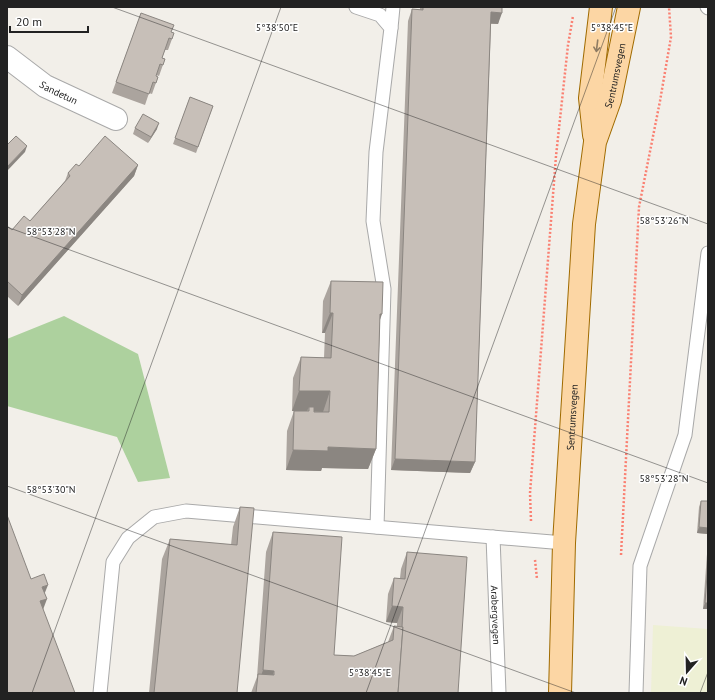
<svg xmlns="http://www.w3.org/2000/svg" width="715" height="700" viewBox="0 0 715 700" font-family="'PT Sans',sans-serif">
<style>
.farmland{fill:#eef0d5}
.forest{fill:#add19e}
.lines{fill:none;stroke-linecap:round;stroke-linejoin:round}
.service-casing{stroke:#a9a9a9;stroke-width:15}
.minor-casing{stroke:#a9a9a9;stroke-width:24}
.primary-casing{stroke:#a06b00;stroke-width:24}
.path{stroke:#fa8072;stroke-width:2.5;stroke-dasharray:2 2;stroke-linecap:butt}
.service{stroke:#fff;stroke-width:13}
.minor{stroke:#fff;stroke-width:22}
.primary{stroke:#fcd6a4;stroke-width:22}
.wall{fill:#aba49e}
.shaded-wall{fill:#8b8681}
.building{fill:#c7bfb8;stroke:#8b8681}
.oneway{stroke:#8f7c63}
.ticks{fill:none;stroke:#222;stroke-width:1;stroke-opacity:0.45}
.labels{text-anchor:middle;stroke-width:3;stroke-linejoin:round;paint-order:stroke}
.street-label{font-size:10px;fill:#222;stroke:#fff}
.ticks-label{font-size:10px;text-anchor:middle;fill:#222;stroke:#fff;stroke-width:3;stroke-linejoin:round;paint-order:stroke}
</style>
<rect width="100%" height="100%" fill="#f2efe9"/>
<!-- farmland -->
<path class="farmland" d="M653 625 708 629V693H651Z"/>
<!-- forest -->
<path class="forest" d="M64 316 138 354 170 478 138 482 117 437 7 406V339Z"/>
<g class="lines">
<!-- service casing -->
<g class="service-casing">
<g id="service">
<path d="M356 7 380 15 391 28 376 152 373 221 384 289 377 527"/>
<path d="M707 7 708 8"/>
<path d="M391 28 393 7"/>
<path id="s1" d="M493 537 499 693"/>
<path d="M100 693 113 562 128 538 154 517 186 511 564 543"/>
<path d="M636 693 640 566 685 435 708 253"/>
</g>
</g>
<!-- minor casing -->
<g class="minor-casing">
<g id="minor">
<path id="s2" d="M7 57 45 86 116 119"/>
</g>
</g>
<!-- primary casing -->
<g class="primary-casing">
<g id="primary">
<path d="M594 135 590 98 601 7"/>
<path id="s3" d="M560 693 564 543 584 224 595 142 610 100 629 7"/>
</g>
</g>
<!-- path -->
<g class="path">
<path d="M531 521 530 493 556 156 568 45 573 16"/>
<path d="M621 555 639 207 660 101 671 37 669 7"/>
<path d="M535 560 537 579"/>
</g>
<!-- service -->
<use href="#service" class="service"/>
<!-- minor -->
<use href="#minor" class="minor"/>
<!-- primary -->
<use href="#primary" class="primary"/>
</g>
<!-- wall -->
<g class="wall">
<path d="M420 7H502L498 24H491L475 462 470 473 391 470 408 21 412 9 420 10Z"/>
<path d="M141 13 171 32 172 39 168 50H165L162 58 165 59 159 76 156 75V76L158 77 152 94 149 93 145 105 112 93Z"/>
<path d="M190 97 213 106 196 153 173 144Z"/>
<path d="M135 128 157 129 148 143 133 134Z"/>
<path d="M138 165 134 176 18 306 7 296V227L12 230 30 221 65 181 68 173 79 166Z"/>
<path d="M331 281 380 322 376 449 368 469 322 468 321 471 286 470 287 431 294 411H307H292L293 378 301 357 324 358 325 333H322L323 301Z"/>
<path d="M701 501 708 534 697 533 699 507Z"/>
<path d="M240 507 237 693H149L162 559 170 539 231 545 233 527Z"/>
<path d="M273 532 334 655 354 656 388 642 394 626H397V623L386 622 388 594 394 578H400L401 569 407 552 458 693H251L257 677 266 552Z"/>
<path d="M708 540V609H703Z"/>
</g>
<!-- shaded-wall -->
<g class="shaded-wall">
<path d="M491 12 502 13 498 24 487 23Z"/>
<path d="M159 123 157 129 148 143 151 137Z"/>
<path d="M27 146 25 152 7 171V167Z"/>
<path d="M138 165 134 176 18 306 22 295Z"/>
<path d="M330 313H333L325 333H322Z"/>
<path d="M380 314H382L375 334Z"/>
<path d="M299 391H330L323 412 309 411V407L307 411H292Z"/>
<path d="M328 447 376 449 368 469 322 468 321 471 286 470 293 450Z"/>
<path d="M395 459 475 462 470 473 391 470Z"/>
<path d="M699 527 708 528V534L697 533Z"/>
<path d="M48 585 42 600 47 599 41 615 34 617 42 587Z"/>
<path d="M705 603H708V609H703Z"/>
<path d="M392 606 403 607 397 623 386 622Z"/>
<path d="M263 670 274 671 267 691 257 688Z"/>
</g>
<!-- building -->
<g class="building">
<path d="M423 7H502V13L491 12 475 462 395 459 412 9 423 10Z"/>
<path d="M141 13 174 25 171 32 174 33 172 39 169 38 162 58 165 59 163 65 160 64 156 76 158 77 156 83 153 82 149 94 116 82Z"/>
<path d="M190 97 213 106 198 147 175 138Z"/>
<path d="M143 114 159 123 151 137 135 128Z"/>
<path d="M16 136 27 146 7 167V145Z"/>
<path d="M105 136 138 165 22 295 7 281V226L12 230 24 216 30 221 70 176 68 173 76 164 79 166Z"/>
<path d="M331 281 383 282 382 314H380L376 449 328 447V451L293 450 294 411H309V407H314V412H329L330 391H299L301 357 331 358 333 313H330Z"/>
<path d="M701 501H708V528L699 527Z"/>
<path d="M240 507 254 508 237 693H154L170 539 237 545Z"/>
<path d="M7 515 31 579 44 574 48 585 42 587 47 599 40 601 75 693H7Z"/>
<path d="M273 532 342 537 334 655 354 656 393 640 394 626 403 627 398 693H256L258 674 274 675V671L263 670Z"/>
<path d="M407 552 467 557 458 693H398L403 627H402L403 607 392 606 394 578 405 579Z"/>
<path d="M708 561V603H705Z"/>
</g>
<!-- one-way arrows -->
<defs><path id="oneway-shaft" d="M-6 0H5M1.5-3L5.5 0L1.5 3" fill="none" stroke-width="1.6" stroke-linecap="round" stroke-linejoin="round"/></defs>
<use class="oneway" href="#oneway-shaft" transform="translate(597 46) rotate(97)"/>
<!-- ticks -->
<path class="ticks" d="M112 7 708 224M7 227 708 483M7 486 576 693M32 693 281 7M366 693 616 7M700 693 708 672"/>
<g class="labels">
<!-- street labels -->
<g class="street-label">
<text dy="4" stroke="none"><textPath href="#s3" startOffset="622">Sentrumsvegen</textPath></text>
<text dy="4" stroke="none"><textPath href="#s2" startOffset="63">Sandetun</textPath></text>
<text dy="4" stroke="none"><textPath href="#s3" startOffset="276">Sentrumsvegen</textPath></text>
<text dy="4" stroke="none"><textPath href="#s1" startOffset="78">Arabergvegen</textPath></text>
</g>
</g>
<g class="ticks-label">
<text x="277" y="31">5°38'50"E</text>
<text x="612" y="31">5°38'45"E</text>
<text x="664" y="224">58°53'26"N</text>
<text x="51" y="235">58°53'28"N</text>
<text x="664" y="482">58°53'28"N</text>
<text x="51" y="493">58°53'30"N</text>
<text x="370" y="676">5°38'45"E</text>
</g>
<!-- border -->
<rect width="715" height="700" fill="none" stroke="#222222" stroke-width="16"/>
<!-- north arrow -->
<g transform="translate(687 672) rotate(200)" stroke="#ffffff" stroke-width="3" paint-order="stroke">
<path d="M0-3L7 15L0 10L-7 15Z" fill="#222222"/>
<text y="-6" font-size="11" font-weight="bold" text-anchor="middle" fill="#222222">N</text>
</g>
<!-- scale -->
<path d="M10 26v6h78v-6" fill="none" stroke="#222222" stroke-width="2"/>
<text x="16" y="26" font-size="12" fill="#222222" stroke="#ffffff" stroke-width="3" paint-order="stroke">20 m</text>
</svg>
